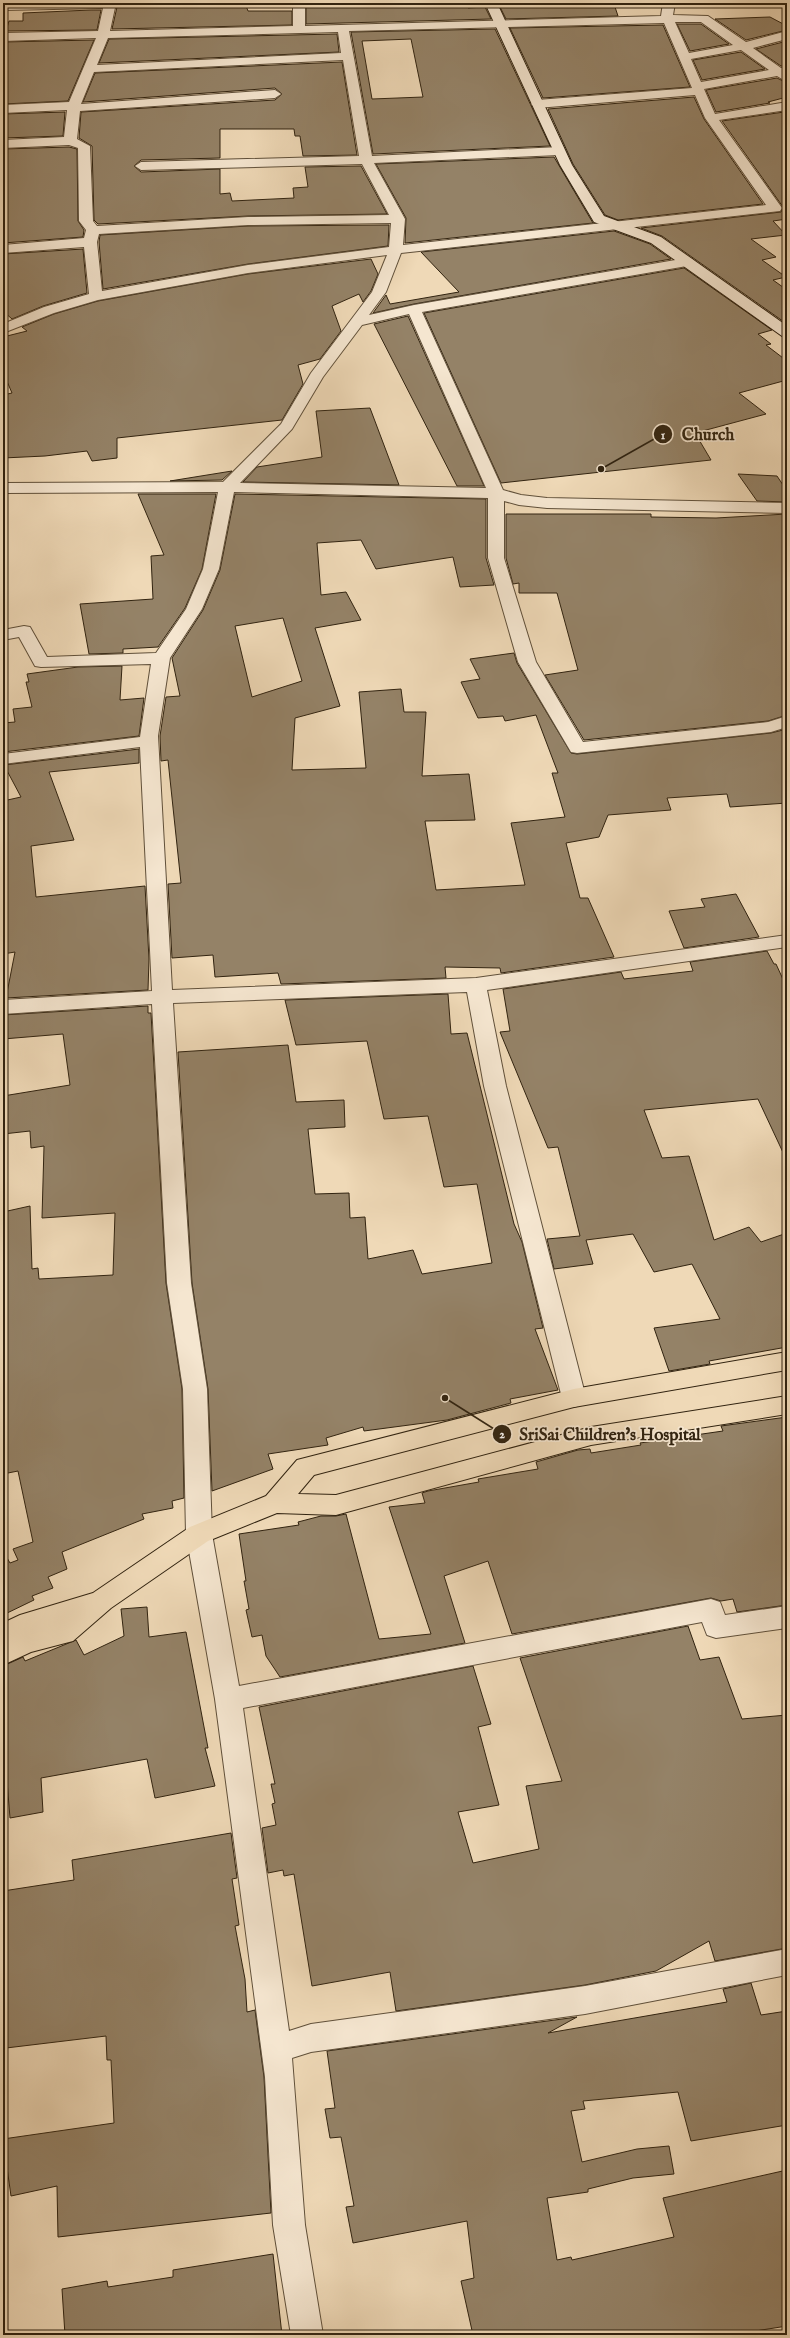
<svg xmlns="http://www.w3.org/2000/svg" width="790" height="2338" viewBox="0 0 790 2338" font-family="'IM FELL English',serif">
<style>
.building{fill:#948267;stroke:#312310;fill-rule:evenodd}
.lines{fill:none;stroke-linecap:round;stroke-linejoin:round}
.minor-casing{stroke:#60503a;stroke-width:2}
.secondary-casing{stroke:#312310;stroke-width:2}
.primary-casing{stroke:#312310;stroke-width:2}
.minor{fill:#f5e6d0;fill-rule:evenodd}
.secondary{fill:#f5e6d0;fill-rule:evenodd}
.primary{fill:#efd9b7;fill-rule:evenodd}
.leader{fill:none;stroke:#312310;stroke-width:1.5}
.callout-dot{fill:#312310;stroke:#f5e6d0;stroke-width:1.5}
.mark-label{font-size:12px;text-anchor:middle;font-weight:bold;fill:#fff}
.callout-label{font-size:17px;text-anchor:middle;font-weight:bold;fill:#312310;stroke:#f5e6d0;stroke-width:3.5;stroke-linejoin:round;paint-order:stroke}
</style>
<rect width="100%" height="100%" fill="#efd9b7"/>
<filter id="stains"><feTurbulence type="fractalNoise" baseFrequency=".005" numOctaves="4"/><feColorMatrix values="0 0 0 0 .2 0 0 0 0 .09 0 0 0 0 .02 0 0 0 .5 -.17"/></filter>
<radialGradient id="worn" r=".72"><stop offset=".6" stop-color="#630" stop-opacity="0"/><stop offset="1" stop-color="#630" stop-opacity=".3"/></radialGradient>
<!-- building -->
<g class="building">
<path d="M146 3H245L248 11H292V25L112 29 117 7Z"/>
<path d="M306 3H467L468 8 485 7 491 19 306 24Z"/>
<path d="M614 4 618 16 506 19 500 7Z"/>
<path d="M91 10H101L97 30 6 31 9 21H23V13Z"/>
<path d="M770 17 787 26V30L746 40 715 19Z"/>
<path d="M677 24H701L729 44 690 51Z"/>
<path d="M663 25 690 87 543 98 510 28Z"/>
<path d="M495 29 550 146 373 154 351 32ZM411 39 423 97 372 99 362 41Z"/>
<path d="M337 34 339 52 99 63 109 39Z"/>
<path d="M94 40 68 101 3 104V42Z"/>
<path d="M787 41V66H781L756 49Z"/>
<path d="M741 52 765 69 702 80 693 60Z"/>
<path d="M342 62 357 155 303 156 300 136H295L294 129H220V158L141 160 134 166 141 172 220 169V194L230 193 232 201 294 198 293 188 308 187 305 167 361 166 387 214 248 216 98 224 94 220 92 146 79 138 81 112 275 100 282 94 275 88 83 102 95 73Z"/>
<path d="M777 78 787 83V97L768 102 770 103 716 112 706 90Z"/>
<path d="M694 97 704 119 763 204 618 220 605 215 573 164 548 109Z"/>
<path d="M65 112 63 136 3 138V114Z"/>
<path d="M784 112 787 114V219L773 221 786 235 751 239 776 257 762 260 786 277 773 280 787 290V324L662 236 641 228 781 212 783 207 722 121Z"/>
<path d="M69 147 77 149 78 221 84 230 83 237 3 243V149Z"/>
<path d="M554 157 593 223 405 243 406 218 376 164Z"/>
<path d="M389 225 388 246 248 264 103 289 99 242 100 235 248 226Z"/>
<path d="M614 231 650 244 671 259 414 304 373 313 386 295 390 304 459 292 421 252Z"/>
<path d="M83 249 87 293 43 306 12 319 3 311V254Z"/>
<path d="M371 259 378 274 371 291 363 302 359 294 332 306 341 331 320 359 298 365 303 384 282 420 117 438V458L92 461 87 451 45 456 3 458V395L12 393 3 372V337L27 331 22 327 54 314 98 301 248 274Z"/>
<path d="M684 268 772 330 758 334 771 344 766 345 787 361V380L739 393 766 414 695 433 711 460 501 483 424 313Z"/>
<path d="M408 316 484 486H457L374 324Z"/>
<path d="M370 408 399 485 243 482 257 467 322 457 316 411Z"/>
<path d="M232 471 222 480 170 481Z"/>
<path d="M738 474 777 476 787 491V502L757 501Z"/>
<path d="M138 494H216L202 569 185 608 158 647 123 649V653L89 654 80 604 153 599 151 556 164 555Z"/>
<path d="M235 494 486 499V558L494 585 460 587 453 557 376 569 361 540 317 543 321 595 346 592 361 620 315 628 340 706 295 718 292 770 366 768 359 692 401 689 404 712H426L422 776 469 774 475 820 425 821 436 890 525 885 511 823 565 817 552 773H558L536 715 505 721 503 716 478 718 461 682 480 679 470 659 514 653 517 663 571 753 577 754 771 733 787 729V803L730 807 727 794 667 798 671 810 608 815 599 837 566 843 580 898H588L614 957 501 973 500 968 445 967 446 978 281 984 278 973 215 977 213 955 172 958 168 884 181 883 168 760 161 761 160 736 166 697 180 696 172 658 203 610 220 570ZM283 618 302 681 252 697 235 626Z"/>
<path d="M506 514H651V517L716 518 787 514V715L768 721 584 740 545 675 578 670 557 593H519V583L513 584 506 558Z"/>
<path d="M122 666 120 700 144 698 139 736 3 752V723L15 722 13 709 32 707 26 682H29L27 674 78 667Z"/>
<path d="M139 749V763L49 772 74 840 31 846 36 897 145 886 149 959 148 990 6 998 15 952 3 954V801L21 797 4 765Z"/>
<path d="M736 894 759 937 684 948 669 911 705 907 701 899Z"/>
<path d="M767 951 774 964H776L787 988V1161L758 1099 644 1110 662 1158 689 1156 714 1240 749 1227 761 1242 787 1233V1347L709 1361 710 1364 669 1371 654 1328 720 1319 692 1264 654 1272 633 1234 586 1240 593 1264 554 1269 547 1239 580 1236 558 1147 548 1148 500 1032 510 1031 503 989 621 972 624 979 693 971 690 962Z"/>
<path d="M448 994 451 1034 467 1033 514 1224 522 1242 543 1328 535 1329 558 1390 510 1399 511 1403 447 1420 364 1431 363 1427 326 1438 328 1445 268 1454 273 1469 212 1491 208 1389 192 1283 178 1052 288 1045 296 1102 344 1100 345 1127 308 1129 315 1194 349 1193 350 1218 365 1217 368 1259 413 1250 422 1274 492 1263 477 1184 444 1187 428 1116 384 1119 367 1041 296 1045 285 1000Z"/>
<path d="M148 1006V1013H151L166 1283 182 1389 184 1498 172 1501 173 1508 142 1514 144 1519 62 1552 67 1569 48 1577 53 1588 32 1596 34 1600 3 1615V1551L10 1563 18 1560 13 1549 33 1542 18 1471 3 1474V1212L30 1206 32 1269 38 1268 39 1279 113 1275 115 1213 42 1218 44 1146 31 1148 30 1131 3 1134V1096L70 1085 63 1034 3 1039V1015Z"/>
<path d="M787 1417V1605L737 1612 733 1599 721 1601 711 1598 512 1634 488 1561 444 1576 465 1643 280 1677 266 1656 262 1635 252 1637 246 1610 249 1609 244 1581H246L239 1534 299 1525 298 1522 321 1516H336L346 1514 379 1639 431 1634 389 1507 425 1503 422 1493 428 1491 479 1482 478 1479 538 1469 536 1462 578 1450 590 1449 591 1453 641 1445 640 1443 723 1431 721 1426Z"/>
<path d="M147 1607 149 1637 186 1632 208 1748H205L215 1786 155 1798 147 1759 41 1778 43 1812 10 1818 7 1781 3 1783V1666L23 1657 25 1661 76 1640 84 1655 124 1636 121 1609Z"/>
<path d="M688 1626 700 1660 719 1657 742 1719 787 1715V1948L715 1961 709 1941 656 1971 585 1985 396 2011 390 1972 312 1986 294 1874 284 1876 283 1870 268 1873 262 1828 276 1825 272 1804 275 1803 271 1784H275L259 1707 473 1666 491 1724 478 1727 499 1805 458 1812 473 1863 539 1849 526 1786 562 1781 520 1658Z"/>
<path d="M231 1833 237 1878 232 1879 239 1925 235 1926 245 1979 247 2012 255 2010 264 2077 271 2213 58 2237 57 2186 11 2196 3 2139 114 2123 111 2060H107L106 2036 6 2048V2002L3 2003V1891L74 1880 72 1860Z"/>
<path d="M751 1983 761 2015 787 2011V2125L691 2141 678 2092 583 2101 585 2109 571 2111 582 2162 637 2149 669 2146 674 2174 633 2178 588 2189V2192L547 2198 557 2260 571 2257 572 2260 674 2237 663 2198 787 2170V2326L730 2335H473L461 2281 474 2278 467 2221 353 2243 346 2207 354 2206 341 2137 330 2138 325 2109 335 2108 327 2051 577 2017 548 2033 727 2002 723 1989Z"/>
<path d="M273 2254 282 2335H65L62 2289 107 2281 108 2287 173 2277V2270Z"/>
</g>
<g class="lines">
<!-- minor casing -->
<g class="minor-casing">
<path id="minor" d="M116 3 110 31 293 26V3H305V26L661 16 663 3H675L673 15 708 16 746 42 787 31V39L753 48 781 68 787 67V82L777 76 704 89 715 114 787 102V110L719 120 782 208 780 211 401 253 386 292 369 315 414 305 687 258 692 259 694 262 687 266 422 312 503 490 521 495 547 498 787 503V513L547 508 519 505 504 501V558L536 662 583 742 768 722 787 716V727L771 732 577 753 571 752 518 662 488 558V498L234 492 219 569 202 609 170 658 158 736 172 990 476 978 787 935V947L487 990 506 1086 586 1398 583 1404 574 1407 565 1404 562 1398 484 1086 467 992 173 1003 191 1283 207 1389 212 1534 239 1686 711 1599 720 1602 725 1615 787 1606V1628L716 1638 707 1635 702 1622 243 1708 289 2031 311 2024 585 1986 787 1949V1975L585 2014 311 2052 292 2058 305 2225 323 2335H291L273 2225 265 2077 215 1699 186 1534 183 1389 167 1283 152 1004 3 1014V1000L152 991 140 747 3 764V754L140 737 151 664 41 667 35 666 19 637 3 640V630L24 626 30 627 47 657 156 653 186 609 203 569 218 492 3 493V483L223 482 281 424 311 373 372 292 387 255 248 273 98 300 54 313 3 333V324L44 307 89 294 84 247 3 253V245L84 238 86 230 79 221 78 148 69 145 3 148V140L64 137 67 110 3 113V105L69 102 96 38 3 41V33L98 31 103 8 3 10V4ZM675 22H701L733 45 689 53ZM664 23 692 88 537 100 531 104 537 108 695 95 705 118 766 205 403 245 405 219 374 163 559 155 565 151 559 147 372 156 349 31ZM338 32 341 53 97 65 108 38ZM741 50 769 70 701 82 691 59ZM343 60 359 156 141 162 135 166 141 170 362 164 389 215 248 217 97 226 93 221 90 146 77 139 80 111 275 98 281 94 275 90 81 104 94 72ZM391 223 389 247 248 265 102 291 97 242 99 234 248 225ZM409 314 486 488 240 483 292 429 323 377 362 325Z"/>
</g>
<!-- secondary casing -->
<g class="secondary-casing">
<path id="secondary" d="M485 3H497L572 165 604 216 661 237 787 326V337L782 336 651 243 594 222 560 165Z"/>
</g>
<!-- primary casing -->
<g class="primary-casing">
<path id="primary" d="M787 1352V1370L574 1407 314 1475 298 1494 336 1495 591 1427 787 1396V1414L591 1445 336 1515 277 1513 208 1541 111 1608 73 1641 31 1652 3 1665V1623L20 1615 93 1593 190 1527 266 1496 297 1460 574 1389Z"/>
</g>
<!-- minor -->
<use href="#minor" class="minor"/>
<!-- secondary -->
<use href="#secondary" class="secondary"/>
<!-- primary -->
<use href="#primary" class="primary"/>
</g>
<!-- callouts -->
<path class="leader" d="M601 469L663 434M445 1398L502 1434"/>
<g class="callout-dot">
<circle cx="601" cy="469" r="4"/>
<circle cx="445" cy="1398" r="4"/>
<circle cx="663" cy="434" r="10"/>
<circle cx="502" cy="1434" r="10"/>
</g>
<g class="mark-label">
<text x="663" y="439">1</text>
<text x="502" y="1438">2</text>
</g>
<g class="callout-label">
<text x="708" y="440">Church</text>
<text x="610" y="1440">SriSai Children's Hospital</text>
</g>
<!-- margin -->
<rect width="790" height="2338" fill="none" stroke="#efd9b7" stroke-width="16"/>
<rect x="4" y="4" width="782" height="2330" fill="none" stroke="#312310" stroke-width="2"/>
<rect x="8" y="8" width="774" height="2322" fill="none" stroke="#312310"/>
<rect width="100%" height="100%" filter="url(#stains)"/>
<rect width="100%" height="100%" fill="url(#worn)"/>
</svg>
